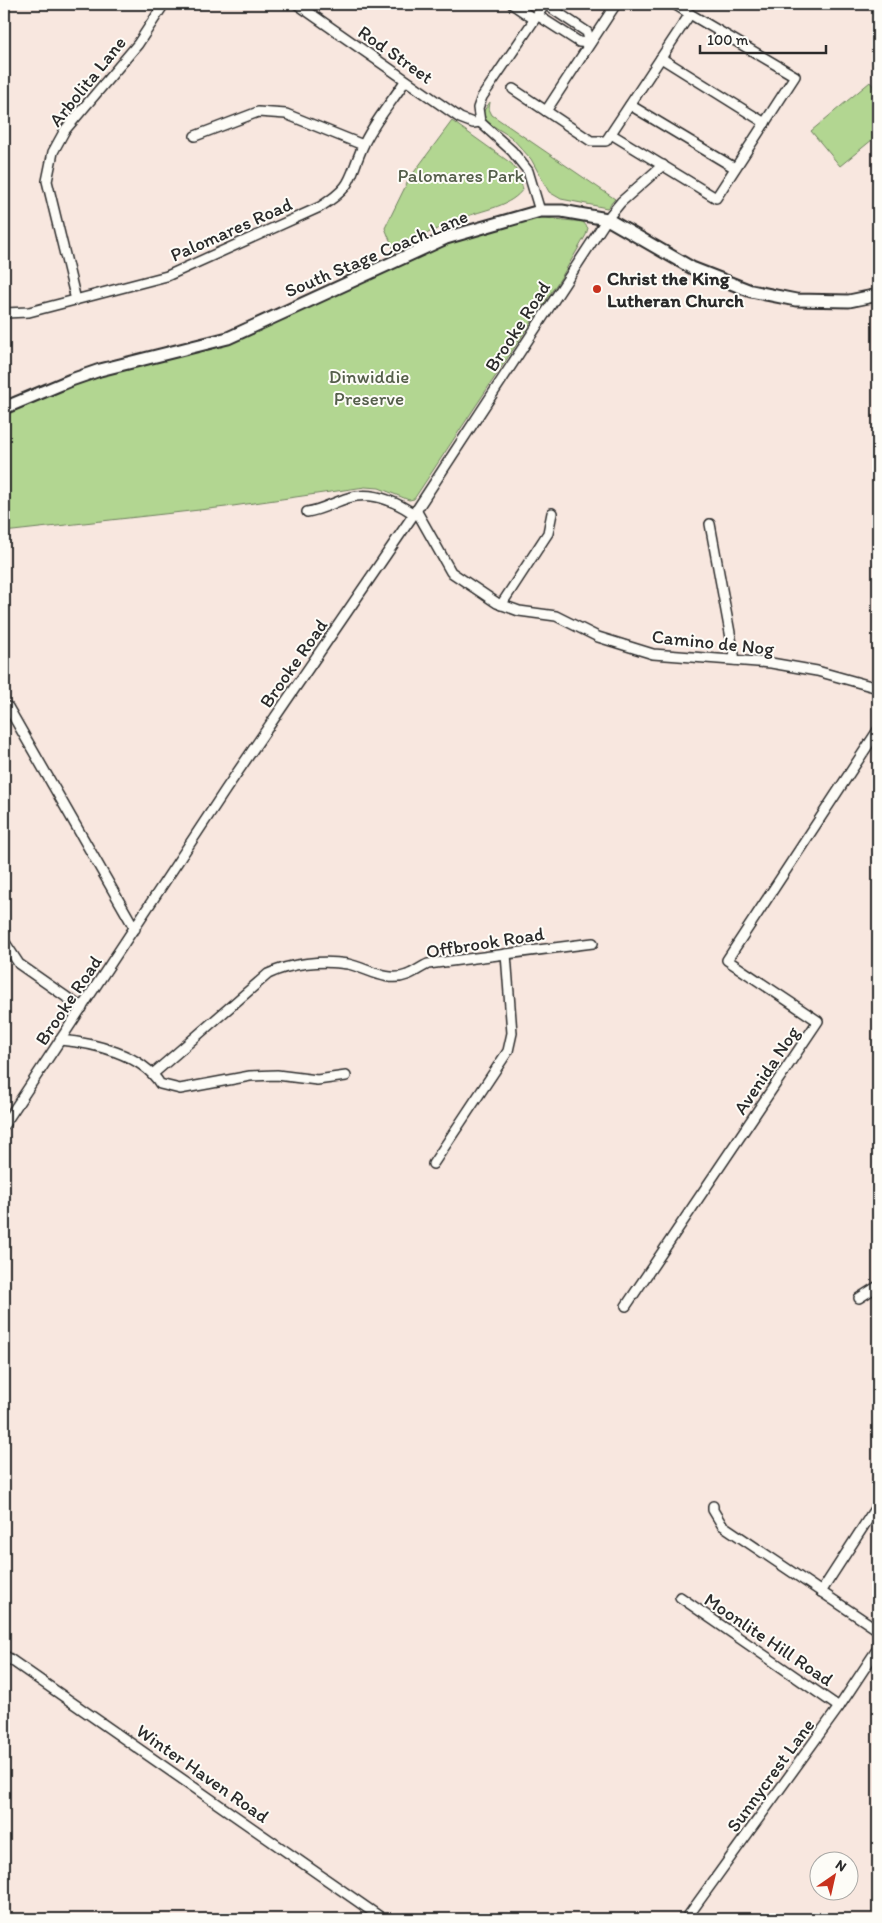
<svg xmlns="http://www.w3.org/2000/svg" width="882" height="1923" viewBox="0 0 882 1923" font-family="Itim,sans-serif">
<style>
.green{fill:#b2d691;stroke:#6e805e}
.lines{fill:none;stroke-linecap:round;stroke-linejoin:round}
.minor-casing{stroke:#2b2b2b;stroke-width:12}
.secondary-casing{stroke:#2b2b2b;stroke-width:15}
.minor{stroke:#fdfcf7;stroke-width:9}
.secondary{stroke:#fdfcf7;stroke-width:11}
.poi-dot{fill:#c8321e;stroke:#fdfcf7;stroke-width:2}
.labels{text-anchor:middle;stroke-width:4;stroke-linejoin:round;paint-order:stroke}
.street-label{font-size:19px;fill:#2b2b2b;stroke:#fdfcf7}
.park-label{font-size:19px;fill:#545e4a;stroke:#fdfcf7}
.poi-label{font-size:19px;font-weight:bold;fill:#2b2b2b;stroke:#fdfcf7;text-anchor:start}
</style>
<rect width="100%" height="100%" fill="#f8e7df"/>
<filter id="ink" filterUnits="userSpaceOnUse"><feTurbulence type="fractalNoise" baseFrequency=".02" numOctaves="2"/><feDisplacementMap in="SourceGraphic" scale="10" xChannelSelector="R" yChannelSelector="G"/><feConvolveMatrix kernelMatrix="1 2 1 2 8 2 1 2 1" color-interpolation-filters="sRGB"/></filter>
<g filter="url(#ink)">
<!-- green -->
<g class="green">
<path d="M870 82 878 92V135L840 166 811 131Z"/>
<path d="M490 102 489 109 492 115 615 199 607 208 561 199 549 192 531 159 511 137 487 122 483 112Z"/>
<path d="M452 121 512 164 518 173 523 189C511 206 486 209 468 216 443 226 418 237 394 250L385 228 409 179Z"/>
<path d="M545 218 583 222 588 228 586 235 562 276 414 499 409 500 379 488 365 487 226 507 4 532V411L26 401 103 374 236 337 435 246 519 219Z"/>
</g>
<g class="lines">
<!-- minor casing -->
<g class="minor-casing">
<g id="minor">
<path d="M297 4 460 118 473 123 480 122"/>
<path d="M512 4 534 19"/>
<path d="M616 4 546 111 591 141H606L690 14 674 4"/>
<path d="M537 15 579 42 590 43 587 32 545 4"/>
<path d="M661 58 765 123"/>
<path d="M513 89 546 111"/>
<path d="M630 105 735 168"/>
<path d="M611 134 716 198 795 76 690 14"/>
<path d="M195 136 258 112 286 114 363 145"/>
<path d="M540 211 528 171 512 151 480 122 478 108 482 97 545 4"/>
<path d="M76 300 47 181 53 152 65 130 138 44 164 4"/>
<path d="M4 313 29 312 167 276 320 207C355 185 348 179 363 146 373 123 392 102 405 81"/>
<path d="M416 510 451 572 497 603 519 611 556 616 598 637 653 654 771 663 817 671 878 688"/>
<path d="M307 512C322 510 334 502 348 498 372 490 395 501 414 514"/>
<path d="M710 524 735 660"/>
<path d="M501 605 548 533 552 513"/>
<path d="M8 707 135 929"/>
<path d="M4 941 19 964 82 1008"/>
<path d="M60 1040C93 1043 142 1054 160 1084L180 1089 250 1076 277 1075 317 1080 346 1076"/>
<path d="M154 1073 268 974C291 963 322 960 348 964 367 968 387 983 407 975 414 973 421 967 428 964L593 943"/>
<path d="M4 1125 226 789 414 514 607 219 621 202 663 165"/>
<path d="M433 1164 508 1051 512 1033 506 954"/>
<path d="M859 1298 878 1286"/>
<path d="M626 1306 818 1021 727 960 878 730"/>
<path d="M713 1506V1510L722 1525 878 1630"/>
<path d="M821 1592 876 1507"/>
<path d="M680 1597 839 1707"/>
<path d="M4 1655 383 1919"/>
<path d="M686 1919 839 1707 878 1648"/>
</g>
</g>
<!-- secondary casing -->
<g class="secondary-casing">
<path id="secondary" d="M4 408 71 380 100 370 228 338 446 238 540 211H562L607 219 692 268 751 291 796 300 849 301 878 295"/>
</g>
<!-- minor -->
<use href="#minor" class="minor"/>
<!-- secondary -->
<use href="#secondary" class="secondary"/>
</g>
</g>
<!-- markers -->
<circle class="poi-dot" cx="597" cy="289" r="5"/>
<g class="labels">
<!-- street labels -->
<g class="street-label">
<text transform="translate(396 54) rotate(35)" y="7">Rod Street</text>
<text transform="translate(87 81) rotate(-51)" y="7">Arbolita Lane</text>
<text transform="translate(231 229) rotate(-24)" y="7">Palomares Road</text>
<text transform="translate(376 253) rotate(-23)" y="7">South Stage Coach Lane</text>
<text transform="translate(517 326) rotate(-57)" y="7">Brooke Road</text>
<text transform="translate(713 642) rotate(6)" y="7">Camino de Nog</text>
<text transform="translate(293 663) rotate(-55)" y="7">Brooke Road</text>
<text transform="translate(485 942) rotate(-9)" y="7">Offbrook Road</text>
<text transform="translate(68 1000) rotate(-56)" y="7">Brooke Road</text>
<text transform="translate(766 1070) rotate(-56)" y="7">Avenida Nog</text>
<text transform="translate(769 1639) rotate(34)" y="7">Moonlite Hill Road</text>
<text transform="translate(203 1773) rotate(35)" y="7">Winter Haven Road</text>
<text transform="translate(770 1775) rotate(-54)" y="7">Sunnycrest Lane</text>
</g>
<!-- park labels -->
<g class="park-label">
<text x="461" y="182">Palomares Park</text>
<text x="369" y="383">Dinwiddie<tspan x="369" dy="22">Preserve</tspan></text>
</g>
<!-- poi labels -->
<g class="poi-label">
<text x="607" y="285">Christ the King<tspan x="607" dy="22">Lutheran Church</tspan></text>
</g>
</g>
<!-- margin -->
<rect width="882" height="1923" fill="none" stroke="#fdfcf7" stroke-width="20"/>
<rect x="10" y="10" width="862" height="1903" fill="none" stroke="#2b2b2b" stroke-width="2" filter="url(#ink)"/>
<!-- north arrow -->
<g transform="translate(834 1876) rotate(34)"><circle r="24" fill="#fdfcf7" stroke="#a9a8a5"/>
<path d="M0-4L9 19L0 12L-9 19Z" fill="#c8321e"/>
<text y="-8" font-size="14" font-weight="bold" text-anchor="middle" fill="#2b2b2b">N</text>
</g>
<!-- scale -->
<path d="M700 45v8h126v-8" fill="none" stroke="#2b2b2b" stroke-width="2.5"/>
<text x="707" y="45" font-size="15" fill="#2b2b2b" stroke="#fdfcf7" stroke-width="4" paint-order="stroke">100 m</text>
</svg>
